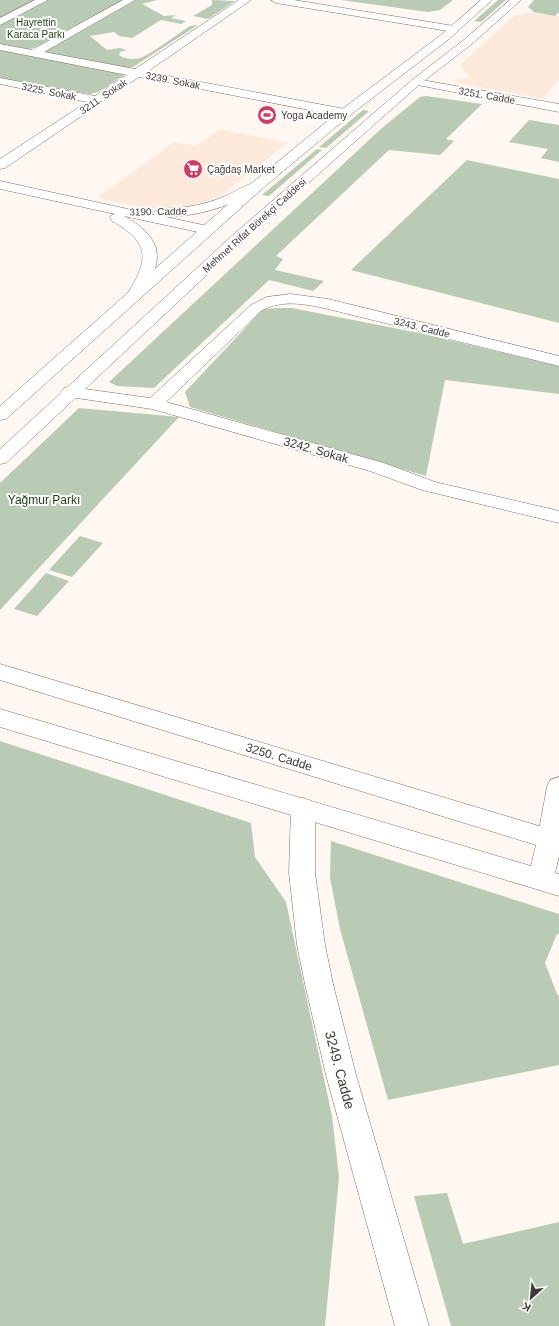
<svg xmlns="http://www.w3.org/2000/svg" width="559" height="1326" viewBox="0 0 559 1326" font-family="Helvetica,sans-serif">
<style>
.built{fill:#feeadc}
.green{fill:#b9cab5}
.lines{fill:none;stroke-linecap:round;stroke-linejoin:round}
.street-casing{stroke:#7e6f64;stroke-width:1}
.secondary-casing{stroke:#7e6f64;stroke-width:1}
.street{fill:#fff;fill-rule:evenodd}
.secondary{fill:#fff;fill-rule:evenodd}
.labels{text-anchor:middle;stroke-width:4;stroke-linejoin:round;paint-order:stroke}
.far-park-label{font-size:10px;fill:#1c3d13;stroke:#fff}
.far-street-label{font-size:10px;fill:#413a36;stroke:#fff}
.far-poi-label{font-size:10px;fill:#413a36;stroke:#fff;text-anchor:start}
.street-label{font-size:12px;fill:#413a36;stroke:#fff}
.park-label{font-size:12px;fill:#1c3d13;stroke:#fff}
.near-street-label{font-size:14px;fill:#413a36;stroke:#fff}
</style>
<rect width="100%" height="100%" fill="#fff7f2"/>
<!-- built -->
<g class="built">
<path d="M534 12 559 16V80L543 99 454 82 458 79 471 78 461 67V64L514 16Z"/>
<path d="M220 129 288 143 220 196 193 206 182 208H142L97 198 174 142 196 146Z"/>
</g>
<!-- green -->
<g class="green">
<path d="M0 0H36L0 18Z"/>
<path d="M48 0H124L39 47 28 49 0 44V25Z"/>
<path d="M136 0H157L142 4 164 16 176 15 171 18 186 21 181 24 161 20 132 38 119 36 114 32 90 36 107 50 120 48 127 50 120 52 119 55C124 59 133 60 140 58 150 55 179 33 190 26L198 25 133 67 125 68 48 53 46 51Z"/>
<path d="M212 0 235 1 208 19 193 16 212 5Z"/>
<path d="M341 0H453L440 10 428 12Z"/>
<path d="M498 0H506L481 22 474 21Z"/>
<path d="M534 0H559V12L555 16 534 12 528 7Z"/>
<path d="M0 49 121 73 123 75V77C110 83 104 92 90 94L0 78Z"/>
<path d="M426 96 482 104 446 139 454 141 440 155 389 150 276 256 283 259 275 270 324 281 313 291 269 280 154 388 117 386 109 382 383 127 420 97Z"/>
<path d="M363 110 369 111 326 148 319 147Z"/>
<path d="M529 120 559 125V162L541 158 548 149 509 142Z"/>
<path d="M317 149 322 150 269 196 262 195Z"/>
<path d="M467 160 559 179V323L351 270Z"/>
<path d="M275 308H292L424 334 559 366V394L445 380 426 476 190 407 185 392 262 310Z"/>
<path d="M79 408 179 417 0 610V483Z"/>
<path d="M80 536 103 543 72 577 49 570Z"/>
<path d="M46 573 69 581 37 616 14 609Z"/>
<path d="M0 741 251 823 255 857 286 902 332 1116 339 1177 325 1326H0Z"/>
<path d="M331 841 559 914V934H557L545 963 557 994 559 996V1065L388 1100 340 929 330 878Z"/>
<path d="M447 1193 463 1244 559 1222V1326H451L414 1196Z"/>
</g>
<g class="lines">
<!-- street casing -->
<g class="street-casing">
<g id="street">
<path d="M35 0H48L0 25V18Z"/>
<path d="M123 0H135L44 52 135 69 239 0H251L147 72 345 109 349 110 351 113 349 116 345 117 139 77 5 168 0 169V159L87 102 0 84V78L95 96 127 75 0 50V44L32 50Z"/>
<path d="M271 0H294L454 26 459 29 454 32 276 3Z"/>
<path d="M416 79 559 104V112L412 84 410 82 412 80Z"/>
<path d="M0 181 155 215 154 213 156 210C166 208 177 208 187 207 199 205 211 202 223 197 234 193 252 180 263 182L265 185 263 188C233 205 201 216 166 217L212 227 214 230 212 233 207 234 124 216C165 239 165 262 139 299L134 301 129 299 126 296C149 260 151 243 112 221L110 218 112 215 115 214 0 189Z"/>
<path d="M291 294 328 299 559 356V366L328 309C305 304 283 299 261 311L166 402 384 463 435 482 559 511V523L422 490 370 471 152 409 70 397 64 396 61 392 64 388 70 387 150 398 251 305 267 297Z"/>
<path d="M559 777V847L550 850 541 847 537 840 547 787 550 780Z"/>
<path d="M303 798 312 801 315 808V873L325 945 333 984 356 1075 429 1326H395L326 1075 305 984 297 945 289 873 291 808 294 801Z"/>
</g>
</g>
<!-- secondary casing -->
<g class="secondary-casing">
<g id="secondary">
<path d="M481 0H492L449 39 349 116 263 188 6 419 0 420V406L253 182 341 110 441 35Z"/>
<path d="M510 0H521L473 43 420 84 244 240 6 463 0 464V449L234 234 412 80 465 39Z"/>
<path d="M0 664 559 832V856L555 873 559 874V896L0 727V709L531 866 536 845 0 680Z"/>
</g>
</g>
<!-- street -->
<use href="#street" class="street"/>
<!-- secondary -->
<use href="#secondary" class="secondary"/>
</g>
<!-- icons -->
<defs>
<g id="stadium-disc" transform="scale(1)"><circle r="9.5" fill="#cd3e66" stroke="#fff"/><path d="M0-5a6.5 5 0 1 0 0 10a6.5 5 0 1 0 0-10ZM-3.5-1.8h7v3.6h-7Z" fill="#fff"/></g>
<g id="supermarket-disc" transform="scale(1)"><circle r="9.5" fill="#cd3e66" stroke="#fff"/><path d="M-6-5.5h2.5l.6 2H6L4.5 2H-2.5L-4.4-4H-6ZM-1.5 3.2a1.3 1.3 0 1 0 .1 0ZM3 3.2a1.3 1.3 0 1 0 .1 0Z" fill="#fff"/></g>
</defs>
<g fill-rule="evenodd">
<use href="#stadium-disc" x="267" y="115"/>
<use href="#supermarket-disc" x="193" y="169"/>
</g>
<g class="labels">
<!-- far-park labels -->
<g class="far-park-label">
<text x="36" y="26">Hayrettin<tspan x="36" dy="12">Karaca Parkı</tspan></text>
</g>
<!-- far-street labels -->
<g class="far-street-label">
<text transform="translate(173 80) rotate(11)" y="4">3239. Sokak</text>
<text transform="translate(49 91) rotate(11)" y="4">3225. Sokak</text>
<text transform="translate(487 95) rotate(10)" y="4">3251. Cadde</text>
<text transform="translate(103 96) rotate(-34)" y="4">3211. Sokak</text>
<text transform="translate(158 211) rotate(-1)" y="4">3190. Cadde</text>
<text transform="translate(254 225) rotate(-42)" y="4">Mehmet Rifat Börekçi Caddesi</text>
<text transform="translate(422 327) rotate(14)" y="4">3243. Cadde</text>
</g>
<!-- far-poi labels -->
<g class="far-poi-label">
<text x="281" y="119">Yoga Academy</text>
<text x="207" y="173">Çağdaş Market</text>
</g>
<!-- street labels -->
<g class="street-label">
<text transform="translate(316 450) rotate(16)" y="4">3242. Sokak</text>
<text transform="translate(279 757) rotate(17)" y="4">3250. Cadde</text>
</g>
<!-- park labels -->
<g class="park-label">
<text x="44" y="504">Yağmur Parkı</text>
</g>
<!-- near-street labels -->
<g class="near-street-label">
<text transform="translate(340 1070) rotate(75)" y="5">3249. Cadde</text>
</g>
</g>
<!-- north arrow -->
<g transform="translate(531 1298) rotate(207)" stroke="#ffffff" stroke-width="3" paint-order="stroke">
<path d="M0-3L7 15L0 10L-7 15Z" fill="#413a36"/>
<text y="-6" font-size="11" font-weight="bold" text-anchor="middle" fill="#413a36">K</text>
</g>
</svg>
